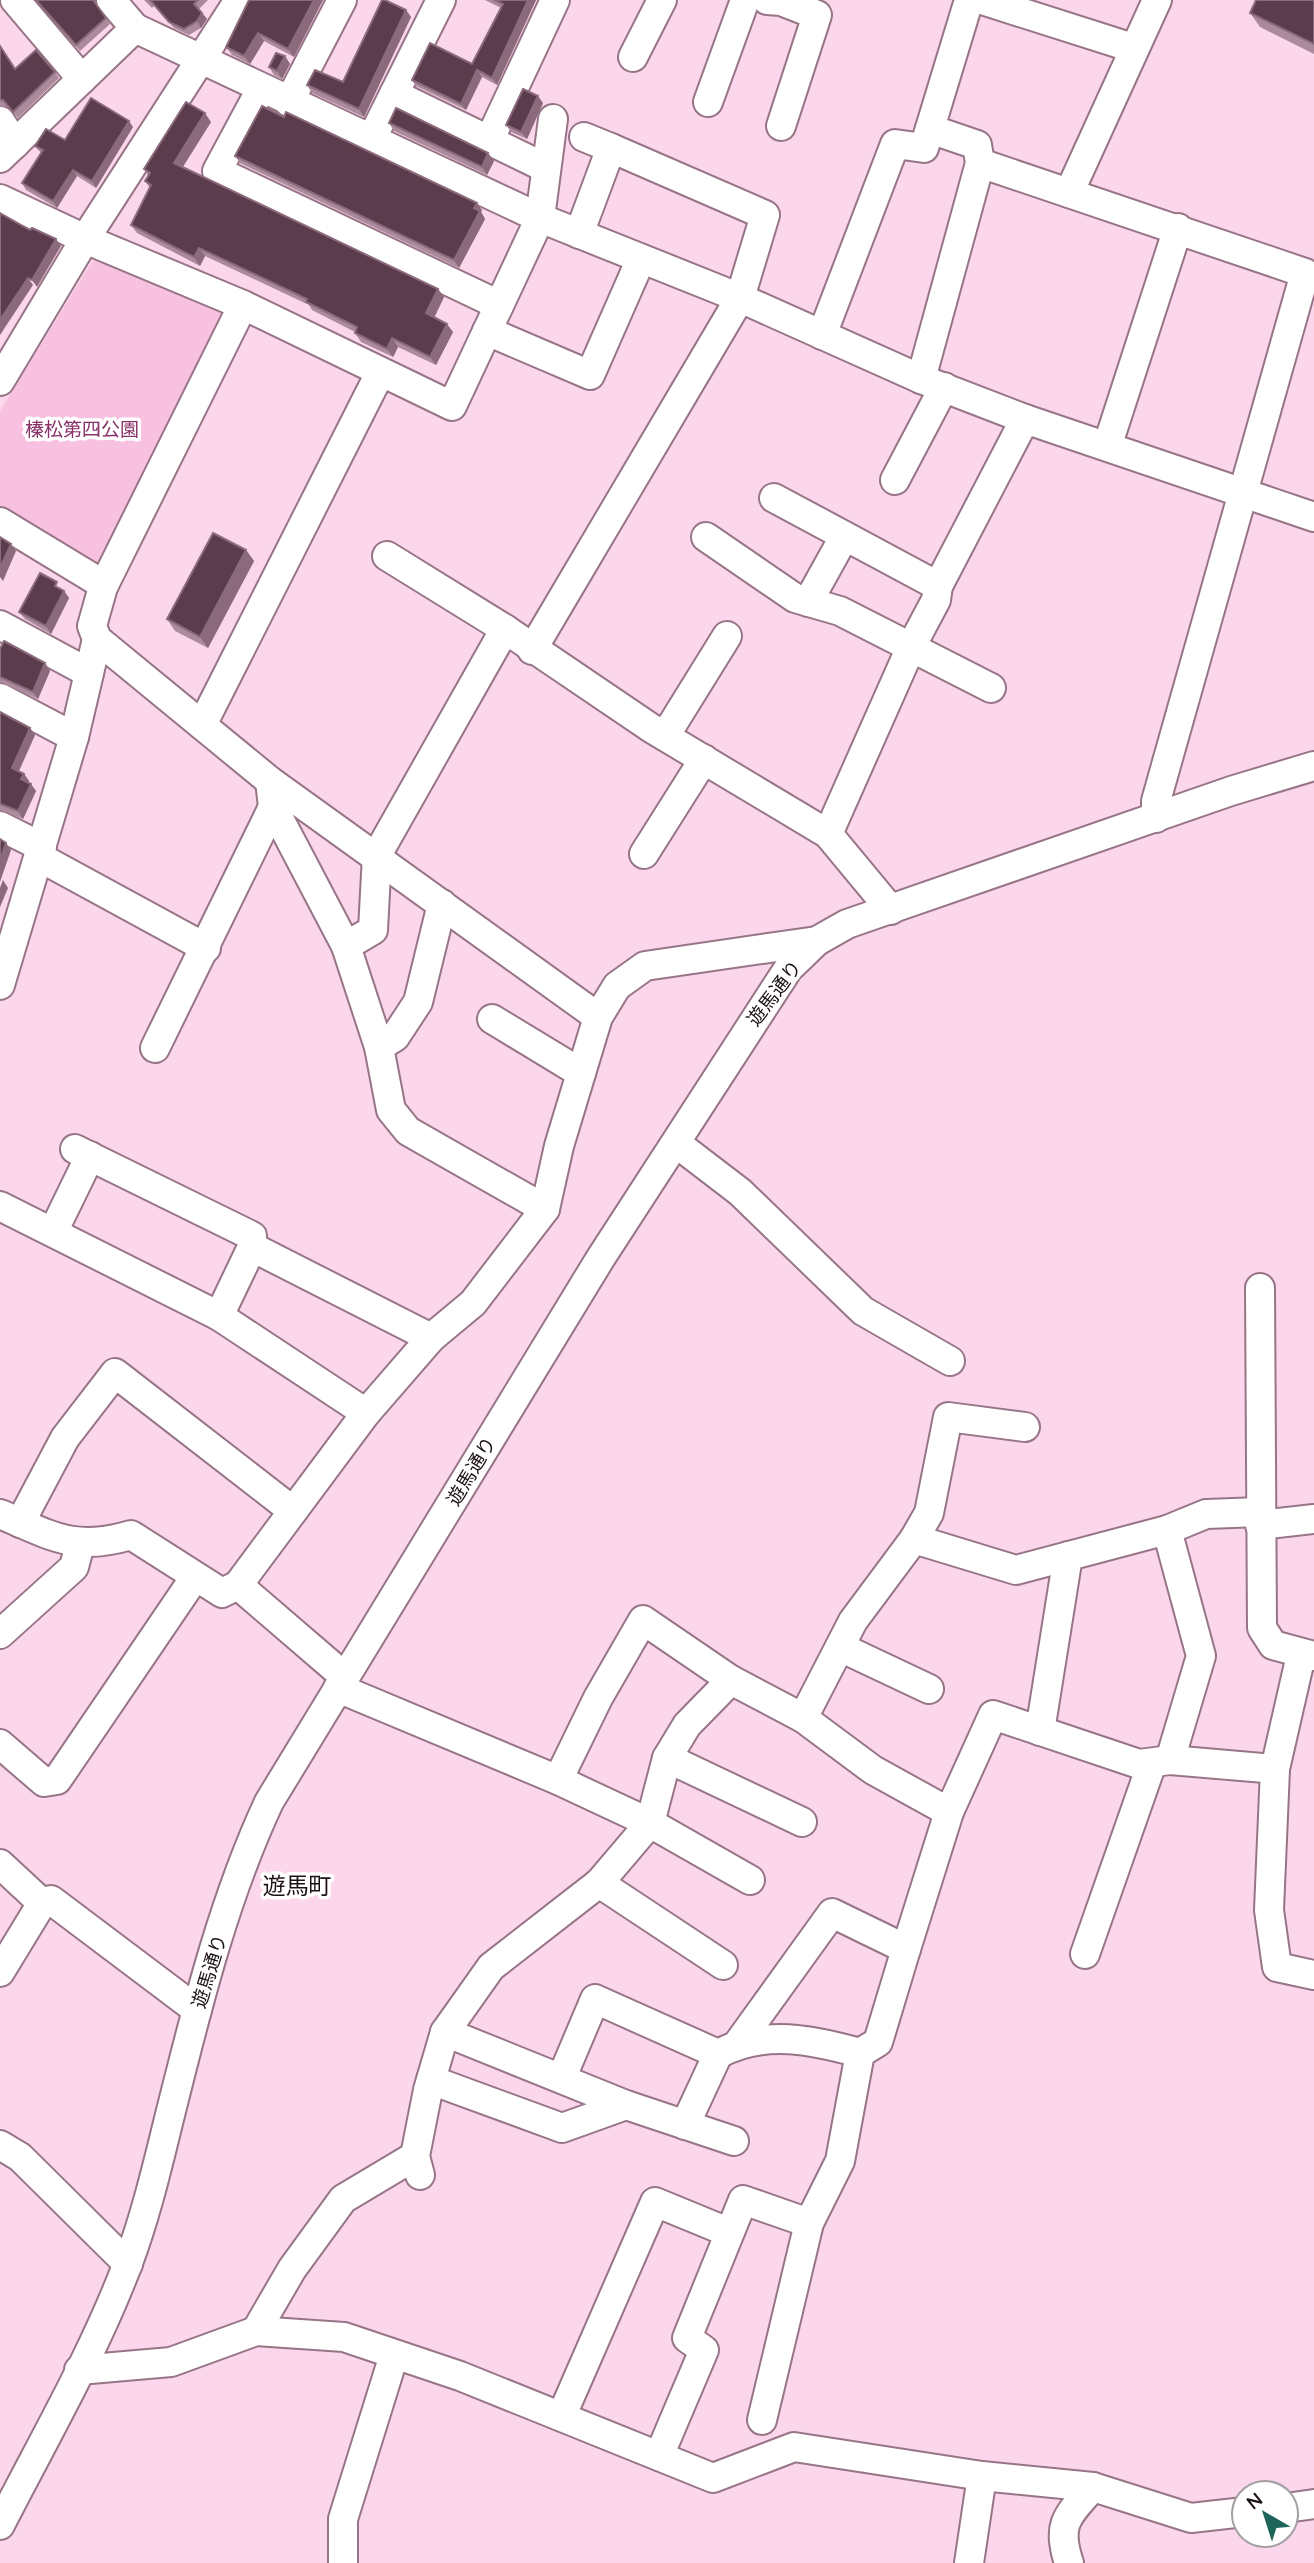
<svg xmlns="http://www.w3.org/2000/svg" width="1314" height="2563" viewBox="0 0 1314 2563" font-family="Quicksand,'Noto Sans JP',sans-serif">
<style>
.green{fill:#f8c1df}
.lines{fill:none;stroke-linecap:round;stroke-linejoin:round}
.minor-casing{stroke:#977587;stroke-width:32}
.minor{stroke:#fff;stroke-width:28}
.wall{fill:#ab8a9c}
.shaded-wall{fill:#8b6a7c}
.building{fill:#5a3c4c;stroke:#8b6a7c;stroke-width:2}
.labels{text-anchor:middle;stroke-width:7;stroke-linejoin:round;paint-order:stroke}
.park-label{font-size:19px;fill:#883268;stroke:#fff}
.street-label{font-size:19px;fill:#1c1017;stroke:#fff}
.quarter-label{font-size:23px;fill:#1c1017;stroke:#fff}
</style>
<rect width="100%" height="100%" fill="#fcd7eb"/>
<!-- green -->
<path class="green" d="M105 258 225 311 103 563 95 566 0 510V411L92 262Z"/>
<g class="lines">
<!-- minor casing -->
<g class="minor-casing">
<g id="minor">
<path d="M15 0 82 79"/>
<path d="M111 0 135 28"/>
<path d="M767 0 781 1 817 15 781 126"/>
<path d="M982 0 1133 48"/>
<path d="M633 57 662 0"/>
<path d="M261 89 217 171 499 305"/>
<path d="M394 94 546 168"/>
<path d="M289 102 342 0"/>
<path d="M708 102 745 0"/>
<path d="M0 121 15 144"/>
<path d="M584 137 611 148"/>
<path d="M371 140 441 0"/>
<path d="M489 141 555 0"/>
<path d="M0 158 135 28 540 218 740 298 921 379 1025 419 1314 517"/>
<path d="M980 163 1305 273 1156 801V818"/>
<path d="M1069 193 1157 0"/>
<path d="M0 199 85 239 243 305 452 406 540 218 553 119"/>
<path d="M243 305 103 587 92 626 97 639 270 781 273 807 346 946 379 1047 391 1110 408 1131 545 1209"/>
<path d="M487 331 590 375 641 259"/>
<path d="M822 335 895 144 924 148 969 0"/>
<path d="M921 379 980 163 977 145 930 129"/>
<path d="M0 381 85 239 239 0"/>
<path d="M1108 444 1178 228"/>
<path d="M895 480 944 387"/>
<path d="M774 498 938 586"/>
<path d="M0 522 104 585"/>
<path d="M706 537 795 598 840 611 991 688"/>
<path d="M387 556 505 629 651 728 828 834 891 910"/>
<path d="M808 602 844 537"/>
<path d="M0 625 89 673"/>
<path d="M532 650 740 298 765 215 611 148 579 234"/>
<path d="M0 698 74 737"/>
<path d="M202 725 380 373"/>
<path d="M665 736 727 636"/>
<path d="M270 781 598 1017"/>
<path d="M0 826 42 847"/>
<path d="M828 834 911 647 936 600 938 586 1025 419"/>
<path d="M644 854 704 759"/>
<path d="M39 857 206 948"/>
<path d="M346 946 373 930 377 855 505 629"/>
<path d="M0 985 74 737 97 639"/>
<path d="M492 1019 581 1073"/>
<path d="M379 1047 395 1037 418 1002 442 904"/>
<path d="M155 1048 273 807"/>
<path d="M676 1143 740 1192 863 1311 950 1361"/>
<path d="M75 1149 252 1236V1247L219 1316"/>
<path d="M0 1206 219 1316 366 1413"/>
<path d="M53 1232 90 1156"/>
<path d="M252 1247 431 1338"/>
<path d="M1260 1288 1262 1628 1273 1645 1314 1656"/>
<path d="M1260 1512 1206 1514 1167 1530 1201 1656 1170 1760 1275 1769"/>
<path d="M0 1514C52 1536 74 1552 131 1535L222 1593 238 1585 366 1413 431 1338 473 1303 545 1209 559 1146 598 1017 617 986 645 966 817 941"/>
<path d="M20 1523 65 1438 115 1373 293 1511"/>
<path d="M1260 1525 1314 1519"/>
<path d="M914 1539 1016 1570 1167 1530"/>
<path d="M238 1585 345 1677"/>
<path d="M0 1634 74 1567 80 1544"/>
<path d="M840 1647 929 1689"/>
<path d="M1301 1655 1275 1769 1269 1910 1277 1967 1314 1975"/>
<path d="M338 1688 558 1780 650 1823 750 1880"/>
<path d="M803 1718 853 1621 914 1539 929 1513 948 1417 1025 1427"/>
<path d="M1040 1731 1068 1556"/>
<path d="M0 1744 44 1782 57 1780 195 1577"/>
<path d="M667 1758 802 1822"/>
<path d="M558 1780 598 1698 643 1620 731 1680 803 1718 873 1770 949 1812"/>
<path d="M0 1864 42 1903"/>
<path d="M599 1883 723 1965"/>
<path d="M906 1949 949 1812 993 1715 1139 1764 1170 1760"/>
<path d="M1085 1954 1152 1763"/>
<path d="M0 1972 42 1903 51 1900 197 2010"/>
<path d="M445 2032 626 2105 734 2141"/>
<path d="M739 2042 832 1913 906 1949 878 2042 860 2053 840 2161 809 2223 762 2420"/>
<path d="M562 2077 595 1999 718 2054C764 2029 813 2040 860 2053"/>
<path d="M431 2080 562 2128 626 2105"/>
<path d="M685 2125 718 2054"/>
<path d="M0 2145 20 2157 128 2264"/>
<path d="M420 2175 415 2156 428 2090 445 2032 491 1967 599 1883 650 1823 667 1758 687 1725 731 1680"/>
<path d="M256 2331 292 2269 343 2199 415 2156"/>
<path d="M79 2370 171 2362 256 2331 344 2337 460 2376 713 2478 794 2447 982 2476 1093 2487 1191 2518 1244 2512"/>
<path d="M562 2415 655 2202 728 2232"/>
<path d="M659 2456 704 2350 687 2338 743 2200 809 2223"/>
<path d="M1286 2508 1314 2504"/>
<path d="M0 2525C44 2439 94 2353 128 2263 148 2210 160 2154 174 2099 199 1999 225 1896 269 1802L600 1259 788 969 817 941 847 924 1231 791 1314 766"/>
<path d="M343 2563V2519L394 2355"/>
<path d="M969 2563 982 2476"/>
<path d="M1069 2563C1056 2524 1067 2516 1093 2487"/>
</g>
</g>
<!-- minor -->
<use href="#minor" class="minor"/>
</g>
<!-- wall -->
<g class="wall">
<path d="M35 0H95V2L110 24 80 51Z"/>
<path d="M144 0H208L199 9 207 19 201 28 189 35 174 28 154 6 152 8Z"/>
<path d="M249 0H323L294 57 264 41 250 64 232 55 226 47Z"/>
<path d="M485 0H536L497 85 482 77 466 110 416 86 412 80 472 64 501 8Z"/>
<path d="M1314 0V54L1260 27 1250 13Z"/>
<path d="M406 10 411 17 364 117 312 93 307 85 343 82Z"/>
<path d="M0 46 15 69 55 72 59 78 18 118 7 106 0 107Z"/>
<path d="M285 56 290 64 282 79 274 75 269 67Z"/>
<path d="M543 103 527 139 511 132 506 125Z"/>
<path d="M284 117 482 210 481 212 485 219 459 268 240 163 235 156Z"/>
<path d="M211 122 183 167 438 289 444 297 434 318 453 332 436 365 398 347 393 357 361 342 355 333V332L312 310 309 305 205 256 200 266 137 233 131 225 150 188 145 181 148 176 144 169Z"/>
<path d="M389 123 488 153 494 161 487 175 394 131Z"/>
<path d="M133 127 96 188 77 176 57 208 26 190 22 183 41 153 35 146Z"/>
<path d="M246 550 254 561 208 648 175 631 167 619Z"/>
<path d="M63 590 69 598 51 634 25 619 19 612Z"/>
<path d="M0 649 45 663 50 671 38 699 0 682Z"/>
<path d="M0 712 30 728 35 735 19 771 24 774 29 781 28 783 36 791 23 819 0 810Z"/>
</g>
<!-- shaded-wall -->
<g class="shaded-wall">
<path d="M314 0H323L294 57 288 49Z"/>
<path d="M528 0H536L497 85 492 78Z"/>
<path d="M406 10 411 17 364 117 359 109Z"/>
<path d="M202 13 207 19 201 28 197 21Z"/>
<path d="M258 33 264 41 250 64 244 56Z"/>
<path d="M285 56 290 64 282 79 277 71Z"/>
<path d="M477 70 482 77 466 110 461 104Z"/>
<path d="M538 96 543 103 527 139 521 132Z"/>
<path d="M205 113 211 122 180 171 174 163Z"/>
<path d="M129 121 133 127 96 188 92 181Z"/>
<path d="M488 153 494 161 487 175 482 167Z"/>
<path d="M73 170 77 176 57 208 53 201Z"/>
<path d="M477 203 482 210 481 212 485 219 459 268 454 260Z"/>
<path d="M56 239 61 246 37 287 32 280Z"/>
<path d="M199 248 205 256 200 266 194 257Z"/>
<path d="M28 278 33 285 0 335V320Z"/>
<path d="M438 289 444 297 432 322 426 313Z"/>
<path d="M447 324 453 332 436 365 430 357Z"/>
<path d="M392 338 398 347 393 357 387 349Z"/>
<path d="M11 544 16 551 3 581 0 577V568Z"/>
<path d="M246 550 254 561 208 648 200 637Z"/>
<path d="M64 591 69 598 51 634 46 626Z"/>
<path d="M45 663 50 671 38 699 33 692Z"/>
<path d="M30 728 35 735 17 775 12 768Z"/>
<path d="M24 774 29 781 27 787 21 779Z"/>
<path d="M31 784 36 791 23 819 18 811Z"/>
<path d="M6 843 11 850 0 882V860Z"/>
<path d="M3 880 8 888 0 907V888Z"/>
</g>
<!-- building -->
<g class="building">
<path d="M36 0H93L106 18 76 45Z"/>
<path d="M150 0H198L194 4 202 13 197 21 184 29 169 22Z"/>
<path d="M249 0H314L288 49 258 33 244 56 226 47Z"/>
<path d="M382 0H385L406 10 359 109 307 85 315 70 343 82Z"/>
<path d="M494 0H528L492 78 477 70 461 104 412 80 430 43 472 64 503 4Z"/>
<path d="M1256 0H1314V44L1250 13Z"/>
<path d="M0 46 15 69 36 50 55 72 13 112 3 100H0Z"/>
<path d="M276 53 285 56 277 71 269 67Z"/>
<path d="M523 89 538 96 521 132 506 125Z"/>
<path d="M91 98 129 121 92 181 73 170 53 201 22 183 43 150 35 146 46 129 65 140Z"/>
<path d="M186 102 205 113 174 163 438 289 426 313 447 324 430 357 392 338 387 349 355 333 357 327 306 302 307 299 199 248 194 257 131 225 151 185 145 181 150 173 144 169Z"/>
<path d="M262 106 284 117 286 112 477 203 474 208 480 211 454 260 235 156Z"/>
<path d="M396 108 488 153 482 167 389 123Z"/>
<path d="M0 213 30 230 32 228 56 239 32 280 28 278 0 320Z"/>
<path d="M213 533 246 550 200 637 167 619Z"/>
<path d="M0 537 11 544 0 568Z"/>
<path d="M40 573 57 582 55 586 64 591 46 626 19 612Z"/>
<path d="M4 641 45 663 33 692 0 677V649Z"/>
<path d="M0 712 30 728 12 768 24 774 21 779 31 784 18 811 0 804Z"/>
<path d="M0 839 6 843 0 860Z"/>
</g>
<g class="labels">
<!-- park labels -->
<g class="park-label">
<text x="82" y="436">榛松第四公園</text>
</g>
<!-- street labels -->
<g class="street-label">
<text transform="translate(774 993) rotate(-53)" y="7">遊馬通り</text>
<text transform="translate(471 1471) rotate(-59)" y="7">遊馬通り</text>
<text transform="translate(209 1971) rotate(-73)" y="7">遊馬通り</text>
</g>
<!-- quarter labels -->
<g class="quarter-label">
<text x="297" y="1894">遊馬町</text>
</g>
</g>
<!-- north arrow -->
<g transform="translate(1265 2514) rotate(321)"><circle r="33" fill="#ffffff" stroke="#a49fa2" stroke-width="2"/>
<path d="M0-5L12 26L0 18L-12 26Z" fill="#1d655a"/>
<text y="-10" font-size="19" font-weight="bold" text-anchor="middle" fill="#1c1017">N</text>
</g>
</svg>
